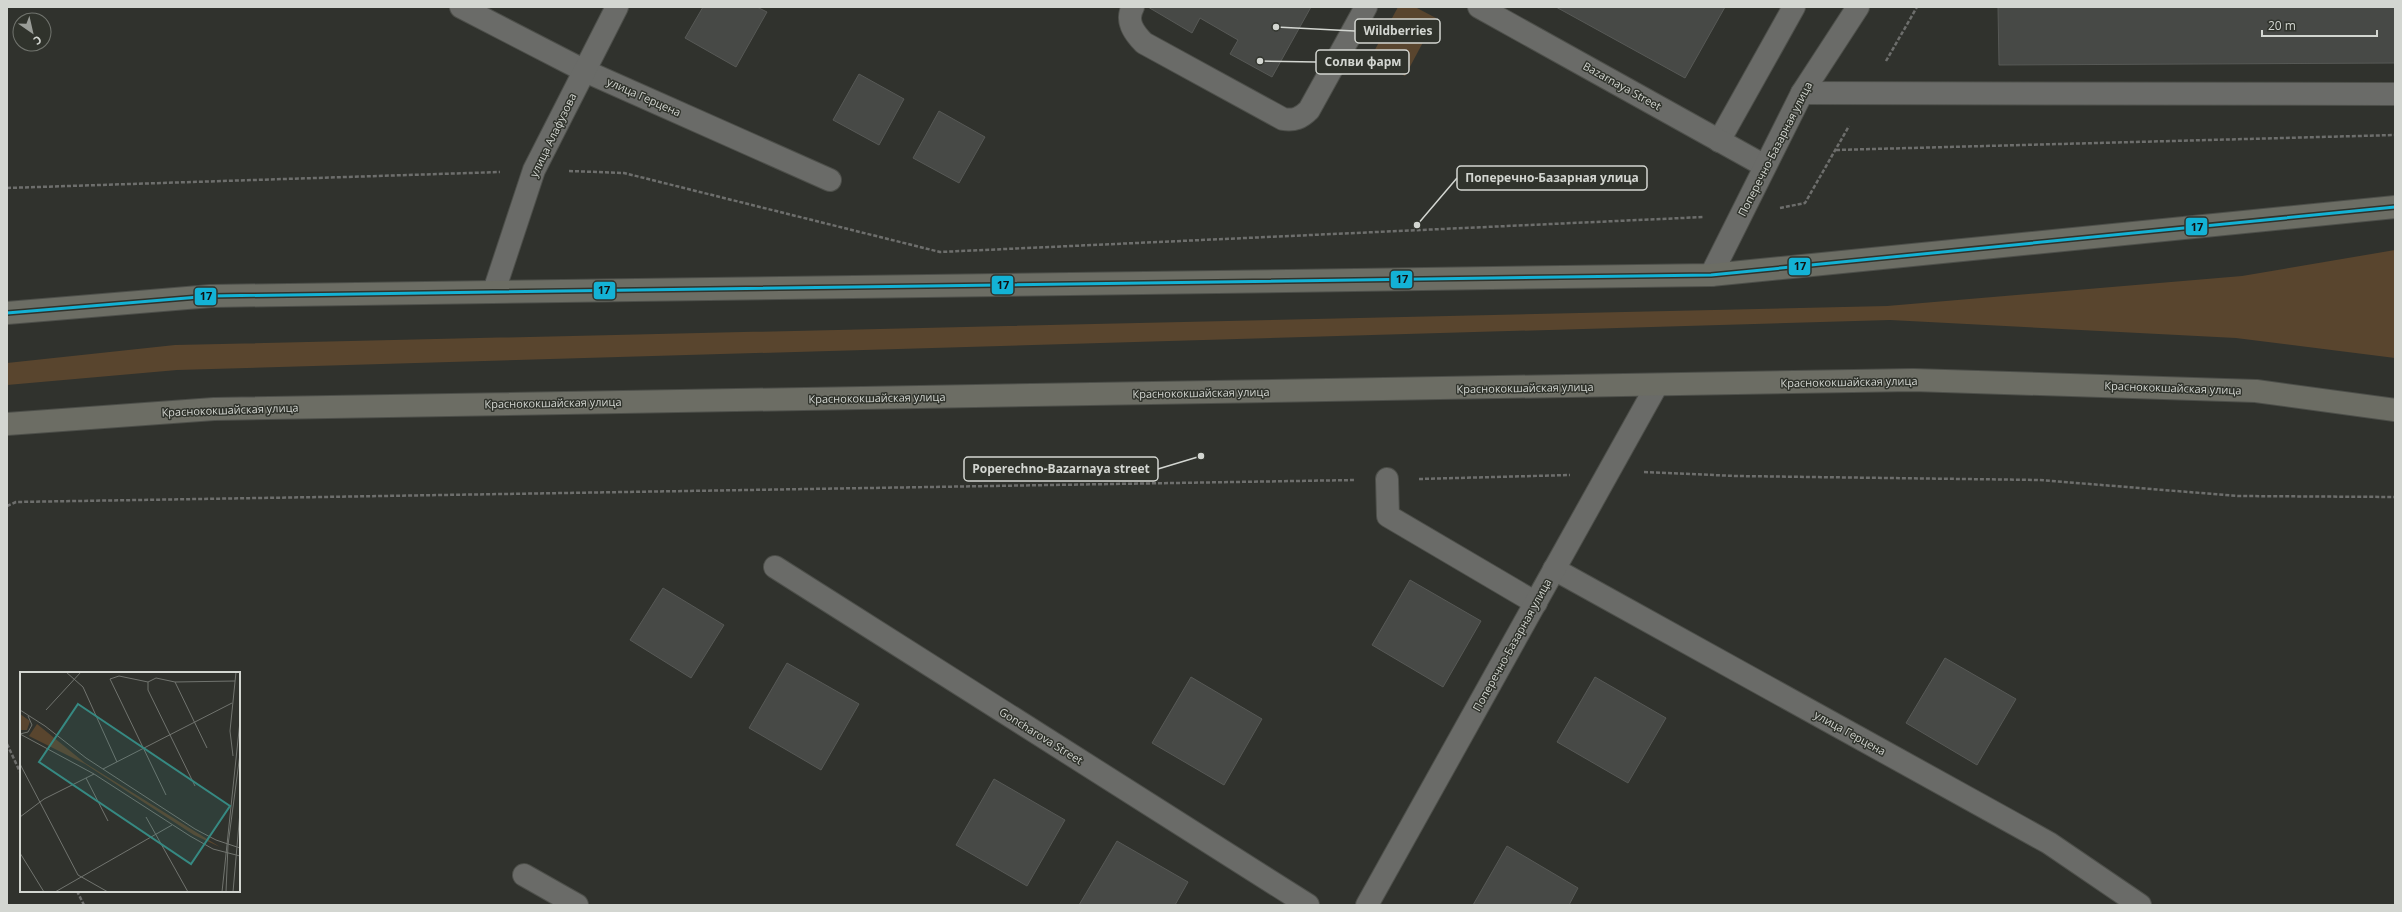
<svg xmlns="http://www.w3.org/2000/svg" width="2402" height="912" viewBox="0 0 2402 912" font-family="'Open Sans',sans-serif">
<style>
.green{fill:#59452e}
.building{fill:#474946;stroke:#575956}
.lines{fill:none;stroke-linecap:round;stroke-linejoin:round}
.lane-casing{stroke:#4d4f4a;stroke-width:24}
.street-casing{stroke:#4d4f4a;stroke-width:24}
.primary-casing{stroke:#4d4f4a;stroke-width:24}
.path{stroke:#6d6e6c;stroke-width:2.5;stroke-dasharray:4 2;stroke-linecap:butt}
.lane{stroke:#6a6b68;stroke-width:22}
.street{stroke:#6a6b68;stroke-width:22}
.primary{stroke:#6c6d64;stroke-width:22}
.bus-1-casing{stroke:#30332c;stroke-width:6}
.bus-1{stroke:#13b2d5;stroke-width:3}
.labels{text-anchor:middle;stroke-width:3;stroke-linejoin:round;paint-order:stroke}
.street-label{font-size:11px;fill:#d3d6d1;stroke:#30332c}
.inset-road{fill:none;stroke:#71746f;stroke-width:1}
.view{fill:#368982;fill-opacity:0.15;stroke:#368982;stroke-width:2}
.inset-edge{fill:none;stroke:#d3d6d1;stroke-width:2}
.leader{fill:none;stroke:#d3d6d1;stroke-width:1.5}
.callout-dot{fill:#d3d6d1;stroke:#30332c;stroke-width:1.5}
.callout{fill:#30332c;stroke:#d3d6d1;stroke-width:1.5}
.callout-label{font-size:12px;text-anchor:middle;font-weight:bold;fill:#d3d6d1}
.line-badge{stroke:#30332c;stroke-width:1.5}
.pale-badge-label{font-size:11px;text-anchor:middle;font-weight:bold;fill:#111}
</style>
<rect width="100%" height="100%" fill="#30322d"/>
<!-- green -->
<g class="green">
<path d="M1398 7H1415L1436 18 1405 76 1371 57Z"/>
<path d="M2395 250V358L2236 338 1890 320 177 370 7 385V363L175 345 1887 306 2242 276Z"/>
</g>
<!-- building -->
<g class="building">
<path d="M703 7H757L767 12 736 67 685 38Z"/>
<path d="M1148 7H1311L1272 77 1230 54 1238 40 1200 18 1192 33Z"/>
<path d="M1556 7H1725L1685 78Z"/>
<path d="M1998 7H2395V63L1999 65Z"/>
<path d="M859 74 904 99 879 145 833 120Z"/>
<path d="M939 111 985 137 959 183 913 158Z"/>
<path d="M1410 580 1481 621 1443 687 1372 645Z"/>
<path d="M663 588 724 625 691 678 630 640Z"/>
<path d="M1945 658 2016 699 1977 765 1906 723Z"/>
<path d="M787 663 859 704 821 770 749 728Z"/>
<path d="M1191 677 1262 719 1224 785 1152 743Z"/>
<path d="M1595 677 1666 718 1628 783 1557 742Z"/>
<path d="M994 779 1065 820 1027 886 956 845Z"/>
<path d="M1117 841 1188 882 1175 905H1079Z"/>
<path d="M1507 846 1578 888 1569 905H1473Z"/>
</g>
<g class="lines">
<!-- lane casing -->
<g class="lane-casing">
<g id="lane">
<path d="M1133 7C1125 21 1134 33 1144 43L1283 119C1294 121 1301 118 1309 110L1366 7"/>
<path d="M1802 93 2395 94"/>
<path d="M1719 141 1794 7"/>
<path d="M1387 479 1388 516 1536 603"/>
</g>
</g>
<!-- street casing -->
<g class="street-casing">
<g id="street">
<path d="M461 7 585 71 830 180"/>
<path d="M1479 7 1765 166"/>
<path d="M1711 275 1802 93 1858 7"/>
<path d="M494 291 534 170 617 7"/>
<path d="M775 567 1308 905"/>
<path d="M1554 569 2049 843 2140 905"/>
<path d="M524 875 577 905"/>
<path d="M1367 905 1657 385"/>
</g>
</g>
<!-- primary casing -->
<g class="primary-casing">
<g id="primary">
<path d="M7 313 211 296 1711 275 2395 207"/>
<path d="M7 424 214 409 1913 380 2256 391 2395 410"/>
</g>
</g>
<!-- path -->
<g class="path">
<path d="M1886 61 1917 7"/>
<path d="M1836 150 2395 135"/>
<path d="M569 171 624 173 940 252 1704 217"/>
<path d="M7 188 500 172"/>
<path d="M1780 208 1805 203 1849 126"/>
<path d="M1644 472 1736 476 2040 480 2238 496 2395 497"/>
<path d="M1419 479 1570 475"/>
<path d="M7 506 16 502 1356 480"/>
<path d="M7 744 21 774"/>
<path d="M77 891 84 905"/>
</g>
<!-- lane -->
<use href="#lane" class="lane"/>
<!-- street -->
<use href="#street" class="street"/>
<!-- primary -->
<use href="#primary" class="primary"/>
<!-- bus-1 casing -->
<g class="bus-1-casing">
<path id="bus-1" d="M7 313 211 296 1711 275 2395 207"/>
</g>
<!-- bus-1 -->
<use href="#bus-1" class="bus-1"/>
</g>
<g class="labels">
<!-- street labels -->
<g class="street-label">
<text transform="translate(1622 86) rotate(29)" y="4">Bazarnaya Street</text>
<text transform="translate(644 97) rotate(24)" y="4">улица Герцена</text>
<text transform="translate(553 135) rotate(-64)" y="4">улица Алафузова</text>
<text transform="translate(1775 149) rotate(-63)" y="4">Поперечно-Базарная улица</text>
<text transform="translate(1849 382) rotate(-1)" y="4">Краснококшайская улица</text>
<text transform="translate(1525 388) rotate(-1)" y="4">Краснококшайская улица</text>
<text transform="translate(2173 388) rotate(2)" y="4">Краснококшайская улица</text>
<text transform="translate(1201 393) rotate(-1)" y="4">Краснококшайская улица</text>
<text transform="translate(877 398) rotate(-1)" y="4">Краснококшайская улица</text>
<text transform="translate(553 403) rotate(-1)" y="4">Краснококшайская улица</text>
<text transform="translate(230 410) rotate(-2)" y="4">Краснококшайская улица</text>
<text transform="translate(1512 645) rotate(-61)" y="4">Поперечно-Базарная улица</text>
<text transform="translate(1850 733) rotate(29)" y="4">улица Герцена</text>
<text transform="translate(1041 736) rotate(32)" y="4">Goncharova Street</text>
</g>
</g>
<!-- overview -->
<g transform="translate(20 672)">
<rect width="220" height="220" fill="#30322d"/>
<path d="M0 42 10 49 7 58H0ZM17 52 65 91 200 175 174 163 65 92 9 64Z" fill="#59452e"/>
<path class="inset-road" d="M46 0 63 15 97 90M128 10V18L175 114M155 10 187 76M0 38 25 54 66 86 175 157 196 168 220 176M26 38 61 0M0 62 74 102 170 164 193 177 220 184M0 62 8 60 12 53 8 44M213 84 210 59 216 0M0 92 58 203 88 220M83 97 212 31M66 106 88 149M146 123 90 7 99 4 128 10 136 6 155 10 215 9M0 145 24 127 74 102M126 145 168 220M0 181 24 220M35 220 152 153M202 220 220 49M206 220 208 173 220 82M213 220 220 140"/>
<path class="view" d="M58 32 210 134 171 192 19 90Z"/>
<rect width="220" height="220" class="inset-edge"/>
</g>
<!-- callouts -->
<path class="leader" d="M1276 27L1355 31M1260 61L1316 62M1417 225L1457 178M1201 456L1158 469"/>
<g class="callout-dot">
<circle cx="1276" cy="27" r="4"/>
<circle cx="1260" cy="61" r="4"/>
<circle cx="1417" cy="225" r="4"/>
<circle cx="1201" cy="456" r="4"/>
</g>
<g class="callout">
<rect x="1355" y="19" width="85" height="24" rx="4"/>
<rect x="1316" y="50" width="93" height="24" rx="4"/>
<rect x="1457" y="166" width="190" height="24" rx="4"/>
<rect x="964" y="457" width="194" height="24" rx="4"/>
</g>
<g class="callout-label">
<text x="1398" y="35">Wildberries</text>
<text x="1363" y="66">Солви фарм</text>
<text x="1552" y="182">Поперечно-Базарная улица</text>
<text x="1061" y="473">Poperechno-Bazarnaya street</text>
</g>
<g class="line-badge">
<rect x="2185" y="217" width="23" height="19" rx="4" fill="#13b2d5"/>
<rect x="1788" y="257" width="23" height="19" rx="4" fill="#13b2d5"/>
<rect x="1390" y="270" width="23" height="19" rx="4" fill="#13b2d5"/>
<rect x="991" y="275" width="23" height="20" rx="4" fill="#13b2d5"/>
<rect x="593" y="281" width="23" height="19" rx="4" fill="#13b2d5"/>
<rect x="194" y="287" width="23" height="19" rx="4" fill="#13b2d5"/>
</g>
<g class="pale-badge-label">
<text x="2197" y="231">17</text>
<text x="1800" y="270">17</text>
<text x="1402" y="283">17</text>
<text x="1003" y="289">17</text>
<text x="604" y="294">17</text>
<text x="206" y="300">17</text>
</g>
<!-- border -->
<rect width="2402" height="912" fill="none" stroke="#d3d6d1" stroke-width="16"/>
<!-- north arrow -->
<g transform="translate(32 32) rotate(146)"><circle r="19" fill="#30332c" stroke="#71746e"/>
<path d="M0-3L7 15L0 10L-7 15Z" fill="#9a9d98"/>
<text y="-6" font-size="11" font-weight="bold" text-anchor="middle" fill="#d3d6d1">С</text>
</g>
<!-- scale -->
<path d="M2262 30v6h115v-6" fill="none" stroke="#d3d6d1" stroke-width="2"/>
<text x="2268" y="30" font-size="12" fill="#d3d6d1" stroke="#30332c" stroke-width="3" paint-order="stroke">20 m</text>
</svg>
